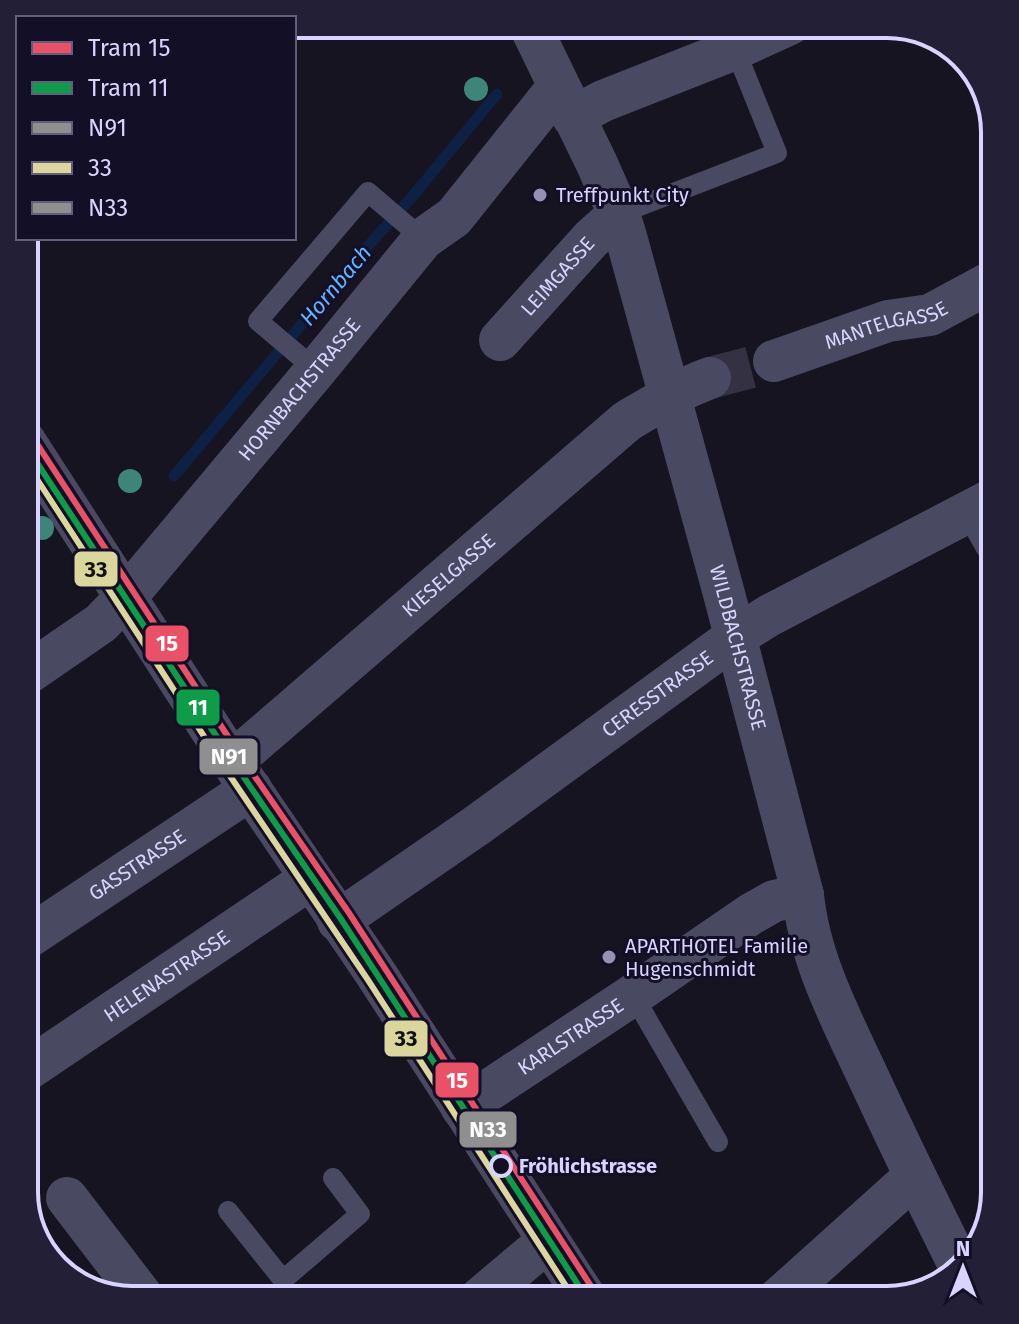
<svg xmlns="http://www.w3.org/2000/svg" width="1019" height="1324" viewBox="0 0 1019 1324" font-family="'Fira Sans',sans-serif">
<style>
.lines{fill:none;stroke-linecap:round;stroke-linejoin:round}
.stream{stroke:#0d2144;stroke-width:11}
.minor-tunnel{stroke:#333142;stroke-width:42;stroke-dasharray:42 21;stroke-linecap:butt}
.service{stroke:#4a4962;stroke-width:20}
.minor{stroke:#4a4962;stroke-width:42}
.bus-1-casing{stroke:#130f26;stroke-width:12}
.bus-2-casing{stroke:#130f26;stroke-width:12}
.bus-3-casing{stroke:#130f26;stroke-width:12}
.bus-1{stroke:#8f8f8f;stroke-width:6}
.bus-2{stroke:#dad69c;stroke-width:6}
.bus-3{stroke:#8f8f8f;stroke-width:6}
.tram-1-casing{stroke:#130f26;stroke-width:12}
.tram-2-casing{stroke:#130f26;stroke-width:12}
.tram-1{stroke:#ea5166;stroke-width:6}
.tram-2{stroke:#0d9d48;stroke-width:6}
.tree{fill:#3e8478}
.poi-dot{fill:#9591b1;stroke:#130f26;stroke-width:3}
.stop-dot{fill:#130f26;stroke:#d9d4ff;stroke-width:4}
.labels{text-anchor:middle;stroke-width:6;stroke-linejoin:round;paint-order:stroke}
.poi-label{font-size:20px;fill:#d9d4ff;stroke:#130f26;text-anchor:start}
.street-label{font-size:20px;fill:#d9d4ff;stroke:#130f26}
.stop-label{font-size:20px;font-weight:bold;fill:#d9d4ff;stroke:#130f26;text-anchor:start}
.water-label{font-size:22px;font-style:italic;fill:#62b6ff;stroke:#130f26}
.rim{fill:none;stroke:#d9d4ff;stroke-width:4}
.line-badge{stroke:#130f26;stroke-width:3}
.badge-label{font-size:22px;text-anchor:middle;font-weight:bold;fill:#fff}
.pale-badge-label{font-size:22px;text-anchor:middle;font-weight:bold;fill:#111}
</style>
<rect width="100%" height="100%" fill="#161421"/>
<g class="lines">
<!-- stream -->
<path class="stream" d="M174 476 360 255 412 197 497 94"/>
<!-- minor-tunnel -->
<path class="minor-tunnel" d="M710 378 774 361"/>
<!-- service -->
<g class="service">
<path d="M619 214 777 153 735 49"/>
<path d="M316 370 258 321 368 192 423 239"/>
<path d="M633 995 718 1142"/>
<path d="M228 1211 283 1280 360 1214 333 1178"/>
</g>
<!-- minor -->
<g class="minor">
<path id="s1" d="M529 24 597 164 619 214 625 233 723 590 803 895C809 956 838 1013 864 1068 895 1135 927 1201 960 1267"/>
<path d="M573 117 603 101 735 49 790 24"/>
<path id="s2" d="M500 340 591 239 619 214"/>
<path id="s3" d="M774 361 888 321 930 315 995 280"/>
<path d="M24 440 232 762 376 974 587 1300"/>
<path d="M976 508 995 542"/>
<path id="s4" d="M24 676 101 623 126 597 316 370 423 239 454 217 558 87"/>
<path id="s5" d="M232 762 627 421C654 405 680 389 710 378"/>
<path id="s6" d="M338 921 476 826 735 637 770 615 995 498"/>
<path id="s7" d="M24 940 251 789"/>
<path id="s8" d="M24 1072 310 879"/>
<path id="s9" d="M462 1108 630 997 751 914 774 901 803 895"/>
<path d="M67 1198 145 1300"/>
<path d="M478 1300 548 1241"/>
<path d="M777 1300 914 1177"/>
</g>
<!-- bus-1 casing -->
<g class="bus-1-casing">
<path id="bus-1" d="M24 440 232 762 376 974 587 1300"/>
</g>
<!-- bus-2 casing -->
<g class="bus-2-casing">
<path id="bus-2" d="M24 459 224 767 368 980 575 1300"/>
</g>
<!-- bus-3 casing -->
<g class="bus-3-casing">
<path id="bus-3" d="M32 435 240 756 384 969 595 1295"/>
</g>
<!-- bus-1 -->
<use href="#bus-1" class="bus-1"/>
<!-- bus-2 -->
<use href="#bus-2" class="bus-2"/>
<!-- bus-3 -->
<use href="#bus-3" class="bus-3"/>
<!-- tram-1 casing -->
<g class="tram-1-casing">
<path id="tram-1" d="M24 424 240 755 349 913 600 1300"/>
</g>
<!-- tram-2 casing -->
<g class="tram-2-casing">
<path id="tram-2" d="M24 443 232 760 341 919 588 1300"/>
</g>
<!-- tram-1 -->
<use href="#tram-1" class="tram-1"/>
<!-- tram-2 -->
<use href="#tram-2" class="tram-2"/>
</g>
<!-- trees -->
<g class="tree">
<circle cx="476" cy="89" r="12"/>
<circle cx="130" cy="481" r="12"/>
<circle cx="42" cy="528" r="12"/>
</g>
<!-- markers -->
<g class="poi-dot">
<circle cx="540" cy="195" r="8"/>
<circle cx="609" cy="957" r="8"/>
</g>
<circle class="stop-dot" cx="501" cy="1166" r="10"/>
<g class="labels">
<!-- poi labels -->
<g class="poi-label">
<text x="556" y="202">Treffpunkt City</text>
<text x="625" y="953">APARTHOTEL Familie<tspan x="625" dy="23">Hugenschmidt</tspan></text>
</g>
<!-- street labels -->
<g class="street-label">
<text dy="7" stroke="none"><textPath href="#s2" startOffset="86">LEIMGASSE</textPath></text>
<text dy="7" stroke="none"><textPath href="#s3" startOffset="118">MANTELGASSE</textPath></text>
<text dy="7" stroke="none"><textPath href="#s4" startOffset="400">HORNBACHSTRASSE</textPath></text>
<text dy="7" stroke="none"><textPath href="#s5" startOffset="286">KIESELGASSE</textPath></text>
<text dy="7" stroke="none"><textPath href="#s1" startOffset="660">WILDBACHSTRASSE</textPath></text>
<text dy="7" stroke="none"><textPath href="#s6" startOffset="392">CERESSTRASSE</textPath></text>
<text dy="7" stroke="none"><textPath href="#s7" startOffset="136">GASSTRASSE</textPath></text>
<text dy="7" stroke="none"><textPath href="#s8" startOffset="172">HELENASTRASSE</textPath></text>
<text dy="7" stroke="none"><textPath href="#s9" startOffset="130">KARLSTRASSE</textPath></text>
</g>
<!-- stop labels -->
<g class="stop-label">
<text x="519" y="1173">Fröhlichstrasse</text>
</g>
<!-- water labels -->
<g class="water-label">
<text transform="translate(335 285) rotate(-50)" y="8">Hornbach</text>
</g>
</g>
<!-- crop -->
<path d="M0 0H1019V1324H0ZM132 38H887A94 94 0 0 1 981 132V1192A94 94 0 0 1 887 1286H132A94 94 0 0 1 38 1192V132A94 94 0 0 1 132 38Z" fill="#231f37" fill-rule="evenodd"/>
<path class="rim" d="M132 38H887A94 94 0 0 1 981 132V1192A94 94 0 0 1 887 1286H132A94 94 0 0 1 38 1192V132A94 94 0 0 1 132 38Z"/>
<g class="line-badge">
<rect x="73" y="550" width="46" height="38" rx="8" fill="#dad69c"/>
<rect x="144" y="624" width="46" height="39" rx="8" fill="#ea5166"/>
<rect x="175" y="688" width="46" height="39" rx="8" fill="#0d9d48"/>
<rect x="198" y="737" width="61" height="39" rx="8" fill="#8f8f8f"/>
<rect x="383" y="1019" width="46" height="39" rx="8" fill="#dad69c"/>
<rect x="434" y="1061" width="46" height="38" rx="8" fill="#ea5166"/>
<rect x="458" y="1110" width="60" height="39" rx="8" fill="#8f8f8f"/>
</g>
<g class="badge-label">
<text x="167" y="651">15</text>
<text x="198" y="715">11</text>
<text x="229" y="764">N91</text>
<text x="457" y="1088">15</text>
<text x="488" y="1137">N33</text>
</g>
<g class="pale-badge-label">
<text x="96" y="577">33</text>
<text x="406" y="1046">33</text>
</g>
<!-- legend -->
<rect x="16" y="16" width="280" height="224" fill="#130f26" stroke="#625e7d" stroke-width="2"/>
<rect x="32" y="42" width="40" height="12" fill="#ea5166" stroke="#625e7d" stroke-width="2"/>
<text x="88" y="56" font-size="24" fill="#d9d4ff">Tram 15</text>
<rect x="32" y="82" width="40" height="12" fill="#0d9d48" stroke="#625e7d" stroke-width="2"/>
<text x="88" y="96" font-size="24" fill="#d9d4ff">Tram 11</text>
<rect x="32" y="122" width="40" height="12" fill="#8f8f8f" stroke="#625e7d" stroke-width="2"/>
<text x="88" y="136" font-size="24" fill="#d9d4ff">N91</text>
<rect x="32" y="162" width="40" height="12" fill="#dad69c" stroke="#625e7d" stroke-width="2"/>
<text x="88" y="176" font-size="24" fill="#d9d4ff">33</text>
<rect x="32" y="202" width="40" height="12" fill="#8f8f8f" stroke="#625e7d" stroke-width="2"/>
<text x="88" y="216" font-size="24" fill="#d9d4ff">N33</text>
<!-- north arrow -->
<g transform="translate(963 1268)" stroke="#130f26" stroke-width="6" paint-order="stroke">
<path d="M0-6L14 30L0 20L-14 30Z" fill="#d9d4ff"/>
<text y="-12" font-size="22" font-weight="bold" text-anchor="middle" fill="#d9d4ff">N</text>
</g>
</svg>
